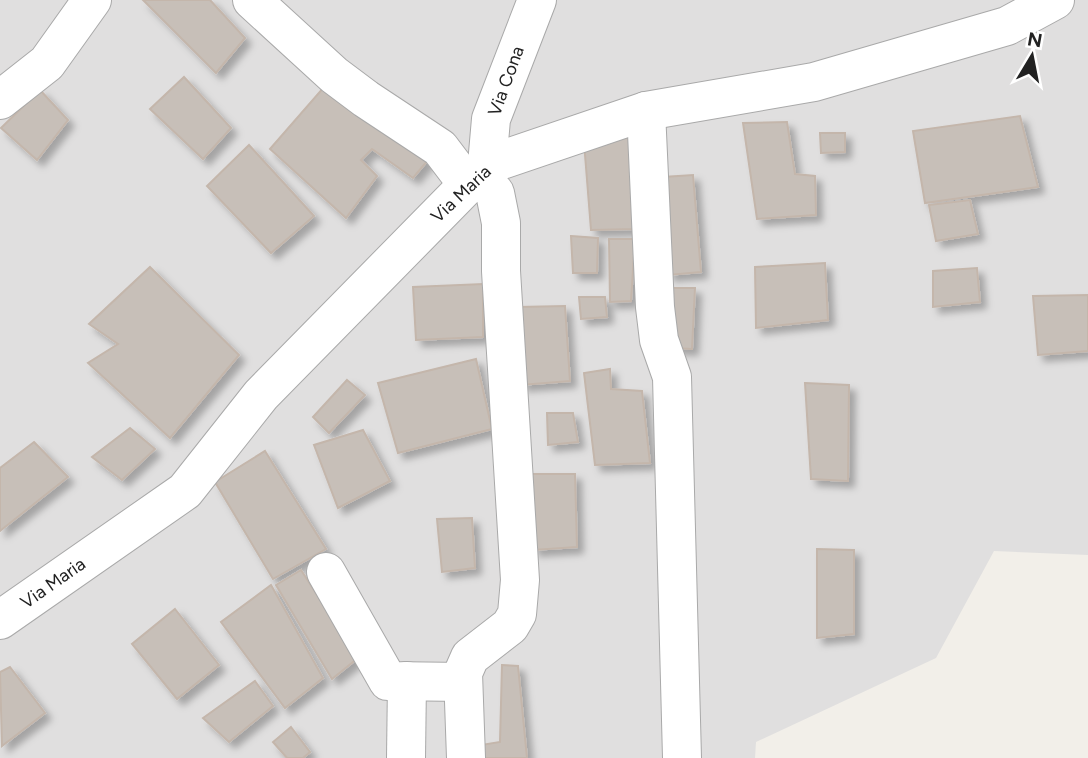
<svg xmlns="http://www.w3.org/2000/svg" width="1088" height="758" viewBox="0 0 1088 758" font-family="Figtree,sans-serif">
<style>
.residential{fill:#e0dfdf}
.building{fill:#c7bfb8;stroke:#c4b6ab;stroke-width:2;filter:url(#shadow)}
.lines{fill:none;stroke-linecap:round;stroke-linejoin:round}
.minor-casing{stroke:#a9a9a9;stroke-width:40}
.minor{stroke:#fff;stroke-width:38}
.labels{text-anchor:middle;stroke-width:5;stroke-linejoin:round;paint-order:stroke}
.street-label{font-size:18px;fill:#222;stroke:#fff}
</style>
<defs>
<filter id="shadow"><feDropShadow dx="6" dy="6" stdDeviation="3.5" flood-color="#0004"/></filter>
</defs>
<rect width="100%" height="100%" fill="#f2efe9"/>
<!-- residential -->
<path class="residential" d="M0 0H1088V555L994 551 936 658 756 742 755 758H0Z"/>
<!-- building -->
<g class="building">
<path d="M143 0H210L245 38 216 73Z"/>
<path d="M184 77 231 128 203 159 150 109Z"/>
<path d="M324 87 429 159 413 178 372 149 361 160 377 176 346 218 270 149Z"/>
<path d="M40 90 68 120 37 160 1 128Z"/>
<path d="M1020 116 1038 187 925 203 913 131Z"/>
<path d="M787 122 795 174 815 176 816 215 757 219 743 123Z"/>
<path d="M636 130 635 229 591 230 584 142Z"/>
<path d="M820 133H845V152L821 153Z"/>
<path d="M249 145 314 216 271 253 207 186Z"/>
<path d="M693 175 701 272 668 275 663 177Z"/>
<path d="M970 200 978 234 936 241 929 205Z"/>
<path d="M571 236 598 238 597 273H573Z"/>
<path d="M609 239H635L631 301 610 302Z"/>
<path d="M825 263 828 320 756 328 755 267Z"/>
<path d="M150 267 239 355 170 438 88 363 118 344 89 324Z"/>
<path d="M977 268 980 302 933 307V271Z"/>
<path d="M483 284V337L416 340 413 287Z"/>
<path d="M667 288H695L692 349 672 348Z"/>
<path d="M1088 295V351L1038 355 1033 296Z"/>
<path d="M579 297H605L607 317 581 319Z"/>
<path d="M565 306 570 381 521 385 518 307Z"/>
<path d="M476 359 492 429 398 453 378 383Z"/>
<path d="M610 369 611 389 642 391 650 463 595 465 584 373Z"/>
<path d="M347 380 365 395 329 433 313 417Z"/>
<path d="M805 383 849 385 848 481 811 479Z"/>
<path d="M547 413H573L578 442 548 445Z"/>
<path d="M130 428 155 449 122 480 92 457Z"/>
<path d="M363 430 390 481 338 508 314 445Z"/>
<path d="M34 442 68 477 0 531V468Z"/>
<path d="M265 451 326 549 273 579 215 482Z"/>
<path d="M527 474H575L577 547 533 550Z"/>
<path d="M472 518 475 568 442 572 437 519Z"/>
<path d="M817 549 854 550V634L817 638Z"/>
<path d="M301 570 358 658 332 679 276 585Z"/>
<path d="M271 585 323 678 285 708 221 622Z"/>
<path d="M175 609 219 665 177 699 132 644Z"/>
<path d="M502 665 518 666 527 758H476L475 746 500 742Z"/>
<path d="M10 667 45 713 2 746 0 672Z"/>
<path d="M255 681 273 706 229 742 203 718Z"/>
<path d="M291 727 310 752 303 758H287L273 742Z"/>
</g>
<g class="lines">
<!-- minor casing -->
<g class="minor-casing">
<g id="minor">
<path d="M252 0 334 75 366 99 440 148 468 185"/>
<path d="M0 100 47 63 92 0"/>
<path d="M646 111 655 307 659 340 672 377 682 758"/>
<path d="M487 165 491 119 537 0"/>
<path d="M326 572 388 681 463 682"/>
<path d="M0 620 185 491 261 395 487 165 646 111 814 82 1007 26 1055 0"/>
<path d="M406 758 407 681"/>
<path d="M466 758 463 673 470 657 510 626 517 614 520 580 501 271V223L495 193 478 174"/>
</g>
</g>
<!-- minor -->
<use href="#minor" class="minor"/>
</g>
<g class="labels">
<!-- street labels -->
<g class="street-label">
<text transform="translate(506 81) rotate(-70)" y="6">Via Cona</text>
<text transform="translate(461 194) rotate(-43)" y="6">Via Maria</text>
<text transform="translate(53 583) rotate(-35)" y="6">Via Maria</text>
</g>
</g>
<!-- north arrow -->
<g transform="translate(1032 56) rotate(10)" stroke="#ffffff" stroke-width="5" paint-order="stroke">
<path d="M0-5L12 26L0 18L-12 26Z" fill="#222222"/>
<text y="-10" font-size="19" font-weight="bold" text-anchor="middle" fill="#222222">N</text>
</g>
</svg>
